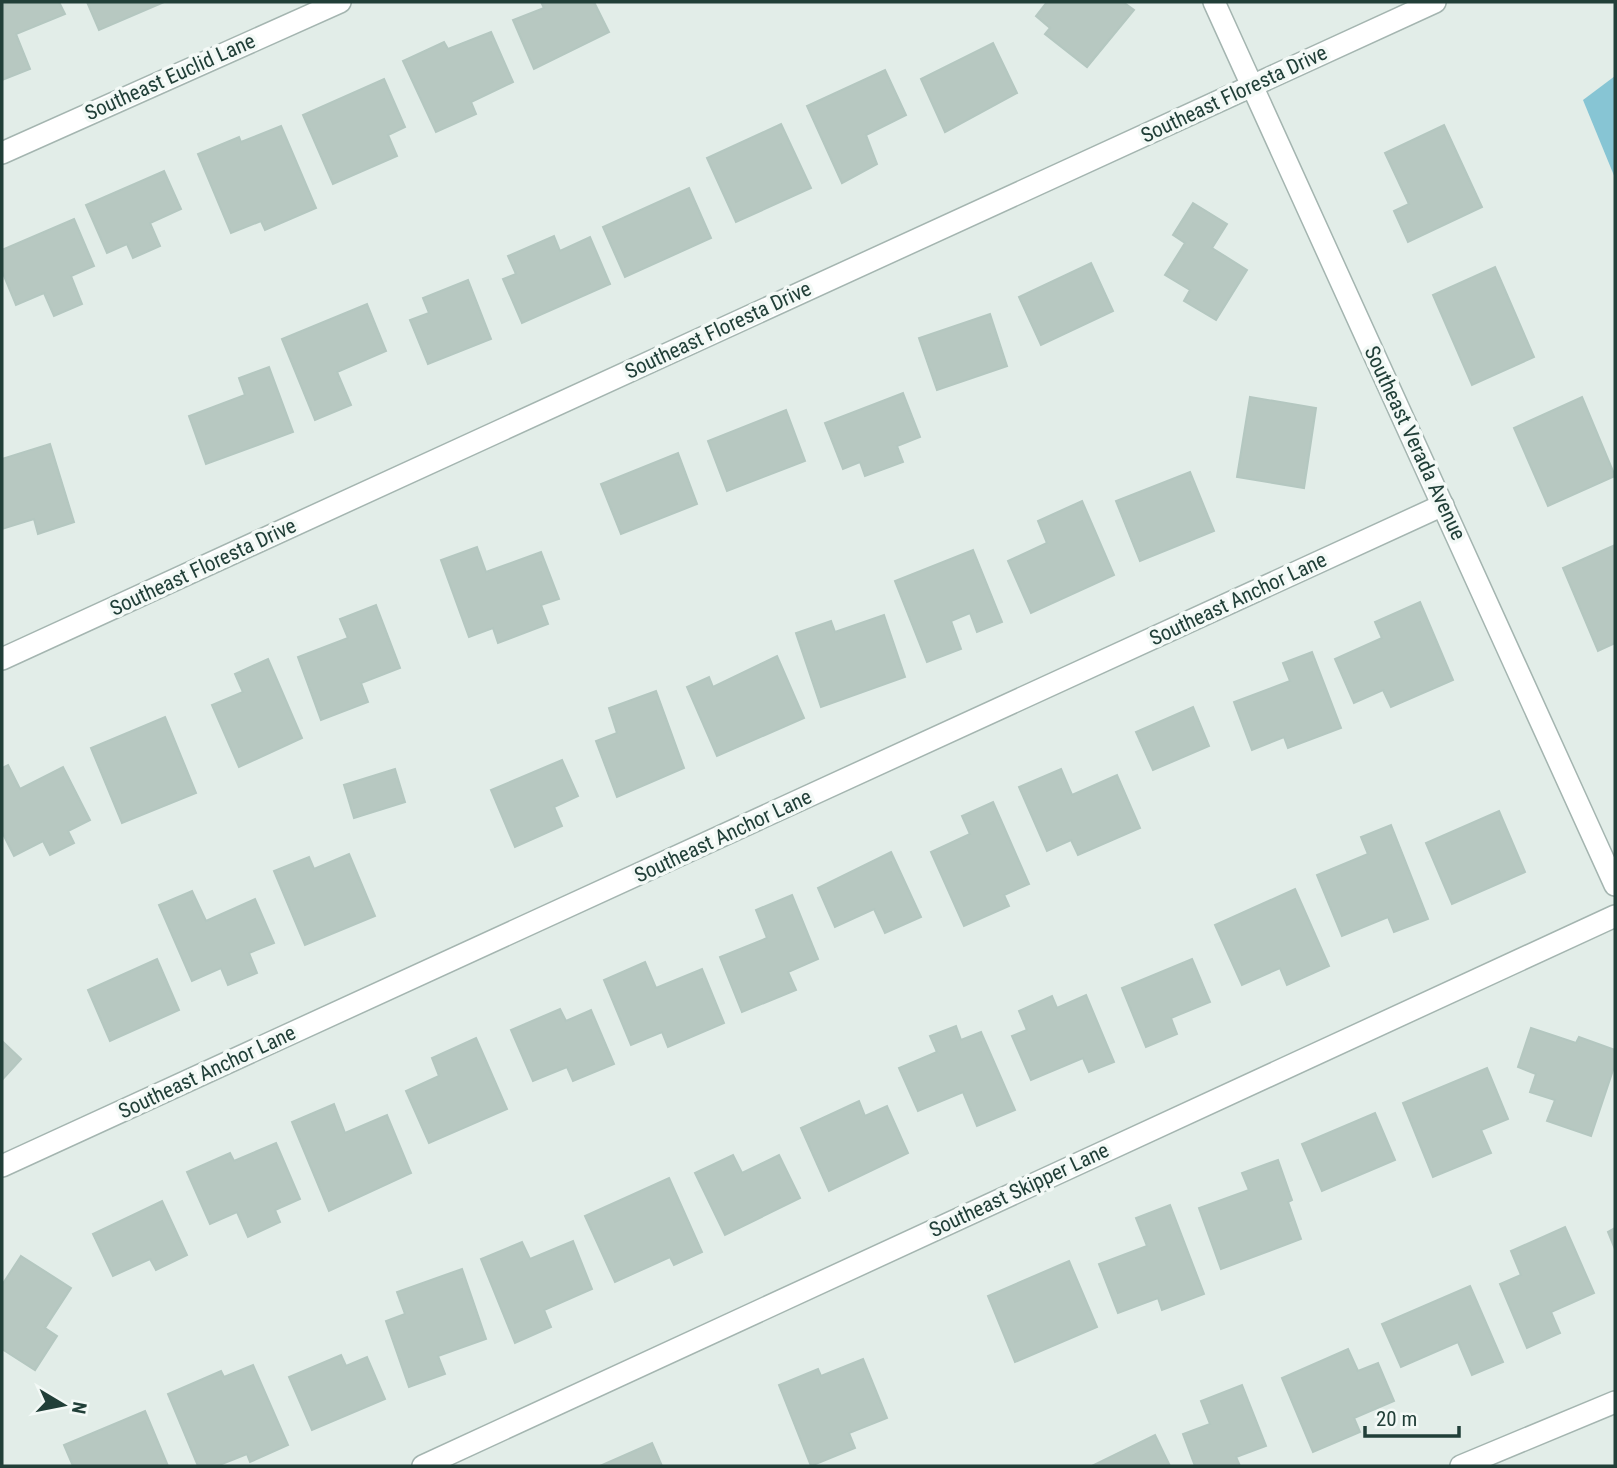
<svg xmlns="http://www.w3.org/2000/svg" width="1617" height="1468" viewBox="0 0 1617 1468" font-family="'Roboto Condensed',sans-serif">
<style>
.water{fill:#87c5d4}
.building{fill:#b7c8c1;stroke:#b4c7c0;stroke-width:2}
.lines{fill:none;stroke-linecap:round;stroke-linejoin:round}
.minor-casing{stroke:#a4b5b0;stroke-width:24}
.tertiary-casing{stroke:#a4b5b0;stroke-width:24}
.minor{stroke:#fff;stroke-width:21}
.tertiary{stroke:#fff;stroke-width:21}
.labels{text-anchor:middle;stroke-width:7;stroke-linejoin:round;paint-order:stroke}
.street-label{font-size:21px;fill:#213f38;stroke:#f3f9f6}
</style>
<rect width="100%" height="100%" fill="#e2ede8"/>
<!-- water -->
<path class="water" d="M1615 76V178L1583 100Z"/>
<!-- building -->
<g class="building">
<path d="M2 2H59L65 14 16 34 30 69 2 80Z"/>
<path d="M87 2H164L99 30Z"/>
<path d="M541 2H594L609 32 534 69 513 20 544 8Z"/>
<path d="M1047 2H1123L1134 10 1087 67 1045 34 1050 28 1036 16Z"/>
<path d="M491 32 513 82 471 102 476 114 436 132 403 61 444 42 448 49Z"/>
<path d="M993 43 1017 93 945 132 921 79Z"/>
<path d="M885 70 906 115 866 135 877 164 842 183 807 106Z"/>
<path d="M384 79 405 127 388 135 397 156 333 184 303 115Z"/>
<path d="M781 124 811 188 736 222 707 158Z"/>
<path d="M1444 125 1482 207 1408 242 1394 211 1409 204 1385 153Z"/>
<path d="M281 126 316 208 265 230 261 221 231 233 198 154 239 137 241 142Z"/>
<path d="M164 171 181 209 150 223 160 246 133 258 127 244 107 253 86 205Z"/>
<path d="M689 188 711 238 625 277 603 227Z"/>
<path d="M1193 203 1227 224 1212 248 1247 270 1216 320 1184 301 1190 290 1165 275 1185 243 1173 235Z"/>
<path d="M74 219 94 266 71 276 82 304 54 316 44 293 16 305 2 271V250Z"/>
<path d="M554 236 560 251 590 237 610 284 522 323 503 279 516 274 508 256Z"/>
<path d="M1091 263 1113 311 1041 345 1019 297Z"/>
<path d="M1495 267 1534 357 1472 385 1433 295Z"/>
<path d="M468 280 491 339 428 364 410 320 429 313 423 298Z"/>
<path d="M367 304 386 351 337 372 351 405 315 420 282 339Z"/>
<path d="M990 314 1007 366 937 390 919 338Z"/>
<path d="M269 367 293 432 206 464 189 416 245 395 239 378Z"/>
<path d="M903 393 920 437 897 446 903 462 865 476 860 462 843 469 825 423Z"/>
<path d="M1250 397 1316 408 1304 488 1237 477Z"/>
<path d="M1582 397 1615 476 1548 506 1514 428Z"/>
<path d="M786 410 805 461 727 491 708 441Z"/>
<path d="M50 444 74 522 38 534 34 519 2 529V459Z"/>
<path d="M678 453 697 504 621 534 601 484Z"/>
<path d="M1190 472 1214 531 1140 561 1116 501Z"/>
<path d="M1082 501 1114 575 1031 613 1008 561 1047 543 1038 521Z"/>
<path d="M1615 545V643L1598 651 1563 568Z"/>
<path d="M477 547 486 572 541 552 559 599 541 605 548 624 498 643 493 628 469 637 441 560Z"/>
<path d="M973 550 1002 622 977 632 970 613 951 621 961 649 927 662 895 581Z"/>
<path d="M1420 602 1453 680 1391 707 1383 690 1354 703 1335 659 1382 638 1375 622Z"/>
<path d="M376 605 400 668 361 683 368 702 321 720 298 657 348 638 340 619Z"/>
<path d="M884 615 905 677 821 707 796 633 831 621 835 632Z"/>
<path d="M1312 652 1341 728 1288 748 1284 737 1252 750 1234 702 1290 681 1283 663Z"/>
<path d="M777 656 804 718 717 756 687 687 709 677 713 687Z"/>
<path d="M268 659 302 738 239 767 212 705 243 692 235 674Z"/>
<path d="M656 691 684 768 617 797 596 741 617 733 609 708Z"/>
<path d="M1193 707 1209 746 1153 770 1136 732Z"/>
<path d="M165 717 196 793 122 823 91 748Z"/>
<path d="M562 760 578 796 554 807 562 826 515 847 491 790Z"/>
<path d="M8 765 20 789 63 767 90 820 68 831 74 843 50 855 43 841 14 856 2 832V768Z"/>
<path d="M395 769 405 802 354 818 344 785Z"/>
<path d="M1061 769 1072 795 1117 775 1140 828 1078 855 1071 840 1047 851 1019 787Z"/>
<path d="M993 802 1029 884 1004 895 1009 906 964 926 931 852 970 834 962 816Z"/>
<path d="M1499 811 1525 872 1452 904 1426 843Z"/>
<path d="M1391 825 1428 919 1394 932 1388 917 1342 936 1317 875 1368 854 1361 837Z"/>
<path d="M891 852 921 917 885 933 874 909 835 927 818 888Z"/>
<path d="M349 854 375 916 305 945 274 871 309 857 314 869Z"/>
<path d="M1295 889 1329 966 1287 985 1280 968 1242 985 1215 925Z"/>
<path d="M192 891 206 921 255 899 274 943 249 953 257 973 228 985 221 968 192 981 159 905Z"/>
<path d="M792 895 818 959 788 972 796 990 742 1012 720 957 767 938 756 910Z"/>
<path d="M157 959 179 1010 110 1041 88 990Z"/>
<path d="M1192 959 1210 1002 1171 1018 1177 1034 1146 1047 1122 988Z"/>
<path d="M645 962 656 988 702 969 724 1023 668 1047 662 1032 631 1045 604 980Z"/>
<path d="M1086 995 1114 1062 1089 1072 1083 1058 1031 1080 1012 1036 1027 1030 1019 1011 1052 996 1057 1008Z"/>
<path d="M560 1009 566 1021 591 1010 614 1064 573 1081 567 1067 533 1081 511 1030Z"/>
<path d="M956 1026 961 1040 981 1032 1015 1110 977 1126 963 1092 918 1111 899 1068 937 1052 930 1036Z"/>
<path d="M1531 1028 1576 1043 1579 1037 1615 1050V1064L1591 1136 1547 1121 1555 1100 1530 1092 1536 1074 1518 1067Z"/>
<path d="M476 1038 507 1109 429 1143 406 1091 439 1076 432 1058Z"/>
<path d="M2 1041 21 1059 2 1080Z"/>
<path d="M1487 1068 1508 1119 1481 1130 1491 1153 1433 1177 1403 1103Z"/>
<path d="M859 1101 865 1116 887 1106 908 1153 829 1191 801 1128Z"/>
<path d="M334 1104 345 1133 387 1115 411 1173 329 1211 292 1122Z"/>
<path d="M1375 1113 1395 1160 1322 1191 1302 1144Z"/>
<path d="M276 1143 300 1199 275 1210 280 1222 248 1237 237 1212 210 1224 187 1172 230 1153 234 1161Z"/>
<path d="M733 1155 742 1173 779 1155 800 1198 725 1235 695 1173Z"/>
<path d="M1278 1160 1292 1200 1288 1202 1301 1239 1221 1269 1199 1208 1249 1190 1242 1173Z"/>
<path d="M669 1178 702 1252 674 1265 670 1257 615 1282 585 1216Z"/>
<path d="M162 1201 187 1255 156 1270 150 1259 113 1276 93 1234Z"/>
<path d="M1170 1205 1204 1294 1162 1310 1158 1298 1118 1313 1099 1264 1147 1246 1136 1218Z"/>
<path d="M1565 1227 1594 1293 1551 1312 1560 1333 1527 1348 1500 1284 1521 1275 1511 1251Z"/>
<path d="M1615 1228V1249L1608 1232Z"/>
<path d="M573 1241 592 1289 544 1310 551 1327 515 1343 481 1259 522 1242 530 1259Z"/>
<path d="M21 1256 71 1288 45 1328 57 1336 35 1370 2 1349V1285Z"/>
<path d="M1069 1261 1097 1327 1015 1362 988 1296Z"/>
<path d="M462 1269 486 1339 438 1356 445 1374 409 1387 386 1321 405 1314 397 1292Z"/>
<path d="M1470 1286 1503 1362 1472 1375 1458 1342 1401 1367 1382 1324Z"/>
<path d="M1348 1349 1358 1371 1378 1363 1394 1401 1354 1418 1360 1432 1313 1452 1282 1378Z"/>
<path d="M341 1355 346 1366 367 1357 385 1399 312 1430 289 1377Z"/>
<path d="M863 1359 887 1418 849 1433 855 1448 811 1466 779 1385 818 1369 821 1376Z"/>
<path d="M253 1365 288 1445 250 1462 247 1454 217 1466H198L168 1394 221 1371 224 1377Z"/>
<path d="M1242 1385 1266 1446 1236 1457 1240 1466H1195L1183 1434 1210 1424 1201 1401Z"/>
<path d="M145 1411 168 1466H73L64 1445Z"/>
<path d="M1155 1435 1170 1466H1092Z"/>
<path d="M652 1443 662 1466H600Z"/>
</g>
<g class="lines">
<!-- minor casing -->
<g class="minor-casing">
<g id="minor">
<path d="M1214 2 1615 885"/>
<path d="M2 153 340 2"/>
<path d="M2 1166 1443 505"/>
<path d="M423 1466 1615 916"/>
<path d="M1461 1466 1615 1402"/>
</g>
</g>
<!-- tertiary casing -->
<g class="tertiary-casing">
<path id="tertiary" d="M2 659 1435 2"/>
</g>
<!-- minor -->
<use href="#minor" class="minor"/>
<!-- tertiary -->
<use href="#tertiary" class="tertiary"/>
</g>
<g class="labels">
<!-- street labels -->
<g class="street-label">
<text transform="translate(170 77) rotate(-24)" y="7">Southeast Euclid Lane</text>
<text transform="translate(1234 94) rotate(-25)" y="7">Southeast Floresta Drive</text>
<text transform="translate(718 330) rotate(-25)" y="7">Southeast Floresta Drive</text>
<text transform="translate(1415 443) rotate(65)" y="7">Southeast Verada Avenue</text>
<text transform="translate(203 567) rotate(-25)" y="7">Southeast Floresta Drive</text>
<text transform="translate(1238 599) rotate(-25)" y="7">Southeast Anchor Lane</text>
<text transform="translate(723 836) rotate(-25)" y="7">Southeast Anchor Lane</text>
<text transform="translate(207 1072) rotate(-25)" y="7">Southeast Anchor Lane</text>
<text transform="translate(1019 1190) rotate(-25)" y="7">Southeast Skipper Lane</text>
</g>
</g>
<!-- border -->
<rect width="1617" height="1468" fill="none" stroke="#213f38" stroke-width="7"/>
<!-- north arrow -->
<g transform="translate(63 1405) rotate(100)" stroke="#f3f9f6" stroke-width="5" paint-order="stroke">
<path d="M0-5L12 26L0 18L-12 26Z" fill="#213f38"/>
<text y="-10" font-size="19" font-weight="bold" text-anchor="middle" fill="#213f38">N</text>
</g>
<!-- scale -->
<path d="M1365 1426v10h94v-10" fill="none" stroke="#213f38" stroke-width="3.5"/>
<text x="1376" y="1426" font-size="21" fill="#213f38" stroke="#f3f9f6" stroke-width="5" paint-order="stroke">20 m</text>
</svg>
